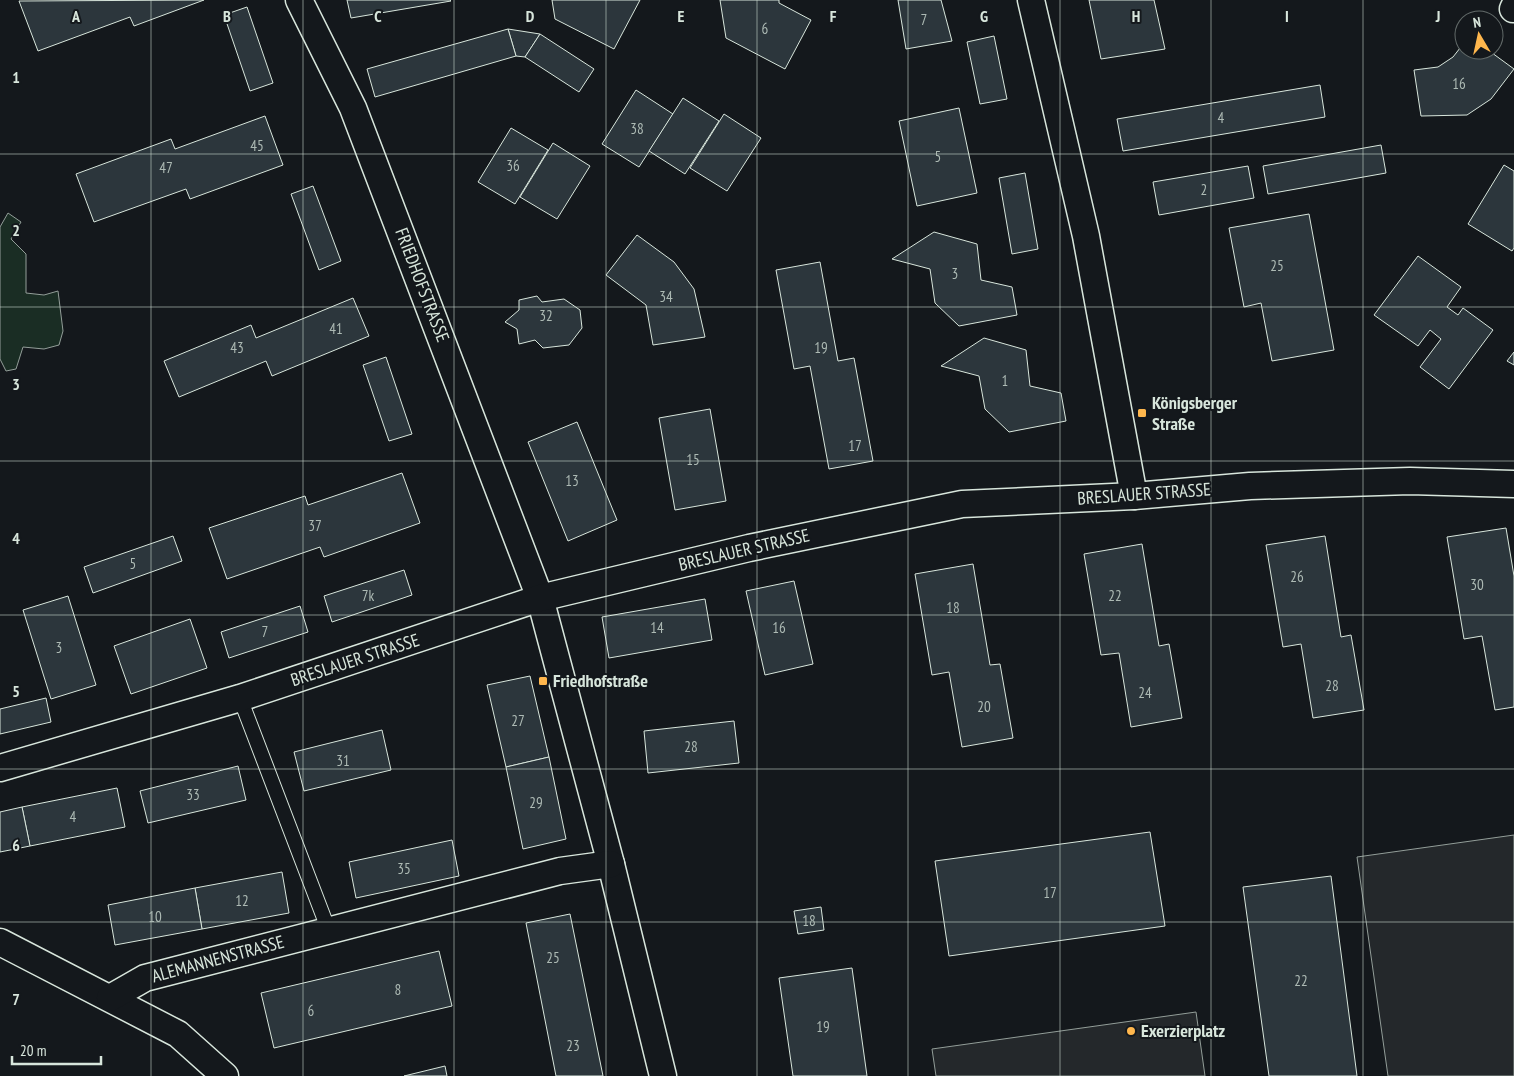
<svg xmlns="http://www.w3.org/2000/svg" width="1514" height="1076" viewBox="0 0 1514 1076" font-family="'PT Sans Narrow',sans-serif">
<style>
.green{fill:#1a2d24;stroke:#939e99}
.parking{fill:#24282b;stroke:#939e99}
.building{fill:#2c363c;stroke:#d8e6dc}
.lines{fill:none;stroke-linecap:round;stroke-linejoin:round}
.service-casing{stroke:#d8e6dc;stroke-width:16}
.minor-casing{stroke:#d8e6dc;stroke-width:29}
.service{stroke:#14181c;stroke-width:14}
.minor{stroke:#14181c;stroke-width:26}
.grid{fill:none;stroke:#d8e6dc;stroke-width:1;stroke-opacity:0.55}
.poi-dot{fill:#ffb74d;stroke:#14181c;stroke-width:2}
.labels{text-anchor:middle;stroke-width:4;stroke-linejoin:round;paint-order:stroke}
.number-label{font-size:15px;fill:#adbab4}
.street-label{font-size:18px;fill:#d8e6dc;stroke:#14181c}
.poi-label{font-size:18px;font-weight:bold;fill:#d8e6dc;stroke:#14181c;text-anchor:start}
.grid-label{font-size:16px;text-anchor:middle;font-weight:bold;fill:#d8e6dc;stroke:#14181c;stroke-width:4;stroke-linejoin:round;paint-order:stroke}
</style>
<rect width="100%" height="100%" fill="#14181c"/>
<!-- green -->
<path class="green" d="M8 213 21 222 11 239 26 254V293L44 295 58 291 63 331 59 345 44 349 23 347 16 369 6 371 0 359V227Z"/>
<!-- parking -->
<g class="parking">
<path d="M1514 835V1076H1388L1357 857Z"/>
<path d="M1196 1012 1205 1076H936L932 1049Z"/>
</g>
<!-- building -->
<g class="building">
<path d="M204 0 134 26 130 17 38 51 19 1Z"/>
<path d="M347 0H450L451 1 351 18Z"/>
<path d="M552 0H640L614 49 555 19Z"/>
<path d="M720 0H779V3L811 20 785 69 726 38Z"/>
<path d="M898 0H941L952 41 906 49Z"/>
<path d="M1089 0H1154L1165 49 1101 59Z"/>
<path d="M247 7 273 83 250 91 224 15Z"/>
<path d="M508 29 540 34 525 57 516 56Z"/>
<path d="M508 29 516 56 375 97 367 69Z"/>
<path d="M540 34 594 69 579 92 525 57Z"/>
<path d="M994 36 1007 99 980 104 967 42Z"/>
<path d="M1464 43V50H1488L1514 69 1491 99 1467 115 1421 116 1414 70 1438 67 1453 57Z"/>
<path d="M1320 85 1325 117 1123 151 1117 119Z"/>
<path d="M636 90 673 114 639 167 602 144Z"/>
<path d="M683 98 719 121 685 174 649 151Z"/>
<path d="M959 108 977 193 917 206 899 121Z"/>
<path d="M724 114 761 138 727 191 690 168Z"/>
<path d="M265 116 283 165 190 199 186 189 94 222 76 174 171 139 175 149Z"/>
<path d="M511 128 548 150 515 204 478 182Z"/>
<path d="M553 143 590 166 557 219 520 197Z"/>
<path d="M1381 145 1386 173 1268 194 1263 166Z"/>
<path d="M1504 165 1514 171V248L1512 251 1468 224Z"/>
<path d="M1248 166 1254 198 1159 215 1153 182Z"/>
<path d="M1025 173 1038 249 1012 254 999 178Z"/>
<path d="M313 186 341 261 319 270 291 194Z"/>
<path d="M1309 214 1334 350 1272 361 1261 303 1244 307 1229 228Z"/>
<path d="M934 232 977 244 981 280 1012 287 1017 315 959 326 935 303 930 269 892 259Z"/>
<path d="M637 235 674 262 694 289 705 337 653 345 646 305 606 275Z"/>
<path d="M1418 256 1461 287 1447 307 1458 315 1463 308 1493 330 1449 389 1420 367 1441 339 1430 330 1418 346 1374 315Z"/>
<path d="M820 262 838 361 854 358 873 461 829 469 810 366 794 369 776 270Z"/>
<path d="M537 296 542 302 564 299 580 310 582 328 569 345 543 348 535 340 519 344 517 329 505 322 519 310V300Z"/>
<path d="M353 298 369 336 272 376 266 361 179 397 164 361 251 325 256 338Z"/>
<path d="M984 338 1026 350 1030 386 1061 393 1066 421 1009 432 985 409 979 376 941 366Z"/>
<path d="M1514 352V365L1507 361Z"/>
<path d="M386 357 412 434 389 441 363 365Z"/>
<path d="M710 409 726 501 675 510 659 418Z"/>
<path d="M577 422 617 520 568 541 528 442Z"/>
<path d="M402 473 420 523 324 557 320 547 227 579 209 528 305 496 308 505Z"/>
<path d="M1506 528 1514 576V707L1495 710 1482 636 1464 639 1447 537Z"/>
<path d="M173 536 182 561 93 593 84 567Z"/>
<path d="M1325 536 1341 637 1351 635 1364 710 1313 718 1301 644 1283 647 1266 545Z"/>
<path d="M1142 544 1159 646 1169 644 1182 718 1131 727 1119 653 1101 655 1084 554Z"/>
<path d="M973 564 990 665 1000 664 1013 738 962 747 949 672 932 675 915 574Z"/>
<path d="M404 570 412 595 332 622 324 596Z"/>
<path d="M794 581 813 664 765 675 746 591Z"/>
<path d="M68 596 96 685 51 699 23 610Z"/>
<path d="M705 599 712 640 609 658 602 617Z"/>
<path d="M300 606 308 632 229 658 221 632Z"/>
<path d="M190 619 207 668 131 694 114 646Z"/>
<path d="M530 676 549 757 506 767 487 685Z"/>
<path d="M46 698 51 722 0 734V709Z"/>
<path d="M734 721 739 763 648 773 644 731Z"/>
<path d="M382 730 391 770 304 791 294 752Z"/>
<path d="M549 757 566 839 523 849 506 767Z"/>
<path d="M238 766 246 800 148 823 140 791Z"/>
<path d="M117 788 125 827 30 846 22 807Z"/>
<path d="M22 807 30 846 0 852V812Z"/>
<path d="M1150 832 1165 926 949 956 935 861Z"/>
<path d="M452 840 459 876 356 898 349 862Z"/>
<path d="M282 872 289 913 202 929 195 888Z"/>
<path d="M1331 876 1357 1076H1269L1243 887Z"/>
<path d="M195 888 202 929 115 945 108 905Z"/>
<path d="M821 907 824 930 798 934 794 911Z"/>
<path d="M570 914 603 1076H556L526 923Z"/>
<path d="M439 951 452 1006 274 1048 261 993Z"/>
<path d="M852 968 867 1076H793L779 978Z"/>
<path d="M445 1066 447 1076H404Z"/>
</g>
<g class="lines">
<!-- service casing -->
<g class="service-casing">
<path id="service" d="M240 698 329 931"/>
</g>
<!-- minor casing -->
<g class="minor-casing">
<g id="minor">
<path d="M299 0 353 108 540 598 611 864 663 1076"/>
<path d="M1031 0 1086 236 1134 496"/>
<path d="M1513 9 1514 7"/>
<path d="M0 768 240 698 540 598 749 548 962 504 1134 496 1250 486 1410 481 1514 484"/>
<path d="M0 942 178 1034 225 1076"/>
<path d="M110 998 145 978 560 871 611 864"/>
</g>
</g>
<!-- service -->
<use href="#service" class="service"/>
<!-- minor -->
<use href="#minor" class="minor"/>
</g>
<!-- grid -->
<path class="grid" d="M151 0V1076M303 0V1076M454 0V1076M606 0V1076M757 0V1076M908 0V1076M1060 0V1076M1211 0V1076M1363 0V1076M0 154H1514M0 307H1514M0 461H1514M0 615H1514M0 769H1514M0 922H1514"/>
<!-- markers -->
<g class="poi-dot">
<rect x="1137" y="408" width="10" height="10" rx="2.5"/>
<rect x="538" y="676" width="10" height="10" rx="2.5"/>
<circle cx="1131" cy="1031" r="5"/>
</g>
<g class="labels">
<!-- number labels -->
<g class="number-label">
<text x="924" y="25">7</text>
<text x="765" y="34">6</text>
<text x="1459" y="89">16</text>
<text x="1221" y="123">4</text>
<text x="637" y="134">38</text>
<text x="257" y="151">45</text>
<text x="938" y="162">5</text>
<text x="513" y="171">36</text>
<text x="166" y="173">47</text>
<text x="1204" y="195">2</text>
<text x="1277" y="271">25</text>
<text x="955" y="279">3</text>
<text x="666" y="302">34</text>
<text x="546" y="321">32</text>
<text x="336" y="334">41</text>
<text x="237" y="353">43</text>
<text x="821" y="353">19</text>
<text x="1005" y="386">1</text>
<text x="855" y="451">17</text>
<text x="693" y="465">15</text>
<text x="572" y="486">13</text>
<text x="315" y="531">37</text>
<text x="133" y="569">5</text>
<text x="1297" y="582">26</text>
<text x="1477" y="590">30</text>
<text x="368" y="601">7k</text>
<text x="1115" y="601">22</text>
<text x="953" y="613">18</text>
<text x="657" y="633">14</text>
<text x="779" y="633">16</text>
<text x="265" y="637">7</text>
<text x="59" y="653">3</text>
<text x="1332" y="691">28</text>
<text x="1145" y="698">24</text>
<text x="984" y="712">20</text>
<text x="518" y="726">27</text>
<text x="691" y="752">28</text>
<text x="343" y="766">31</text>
<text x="193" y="800">33</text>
<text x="536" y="808">29</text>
<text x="73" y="822">4</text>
<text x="404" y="874">35</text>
<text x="1050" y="898">17</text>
<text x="242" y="906">12</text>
<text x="155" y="922">10</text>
<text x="809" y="926">18</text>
<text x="553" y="963">25</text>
<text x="1301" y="986">22</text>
<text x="398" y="995">8</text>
<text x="311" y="1016">6</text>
<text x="823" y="1032">19</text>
<text x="573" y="1051">23</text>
</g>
<!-- street labels -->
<g class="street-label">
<text transform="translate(422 285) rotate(69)" y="6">FRIEDHOFSTRASSE</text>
<text transform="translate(1144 494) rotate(-4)" y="6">BRESLAUER STRASSE</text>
<text transform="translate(744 550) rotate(-13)" y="6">BRESLAUER STRASSE</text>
<text transform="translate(355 660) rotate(-18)" y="6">BRESLAUER STRASSE</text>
<text transform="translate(218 959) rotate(-15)" y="6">ALEMANNENSTRASSE</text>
</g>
<!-- poi labels -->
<g class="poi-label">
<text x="1152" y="409">Königsberger<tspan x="1152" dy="21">Straße</tspan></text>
<text x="553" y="687">Friedhofstraße</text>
<text x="1141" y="1037">Exerzierplatz</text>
</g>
</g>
<g class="grid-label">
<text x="76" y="22">A</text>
<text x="227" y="22">B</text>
<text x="378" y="22">C</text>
<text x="530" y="22">D</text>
<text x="681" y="22">E</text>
<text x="833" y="22">F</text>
<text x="984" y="22">G</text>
<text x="1136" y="22">H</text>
<text x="1287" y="22">I</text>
<text x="1438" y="22">J</text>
<text x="16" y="83">1</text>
<text x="16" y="236">2</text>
<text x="16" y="390">3</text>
<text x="16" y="544">4</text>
<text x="16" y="697">5</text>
<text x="16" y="851">6</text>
<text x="16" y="1005">7</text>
</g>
<!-- north arrow -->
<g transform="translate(1479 35) rotate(351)"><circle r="24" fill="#14181c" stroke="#626a69"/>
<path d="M0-4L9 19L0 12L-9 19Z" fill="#ffb74d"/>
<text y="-8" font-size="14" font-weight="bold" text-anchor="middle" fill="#d8e6dc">N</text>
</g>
<!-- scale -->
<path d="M12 1056v8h89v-8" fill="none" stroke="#d8e6dc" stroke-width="2.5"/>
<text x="20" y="1056" font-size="15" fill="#d8e6dc" stroke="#14181c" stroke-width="4" paint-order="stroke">20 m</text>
</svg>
